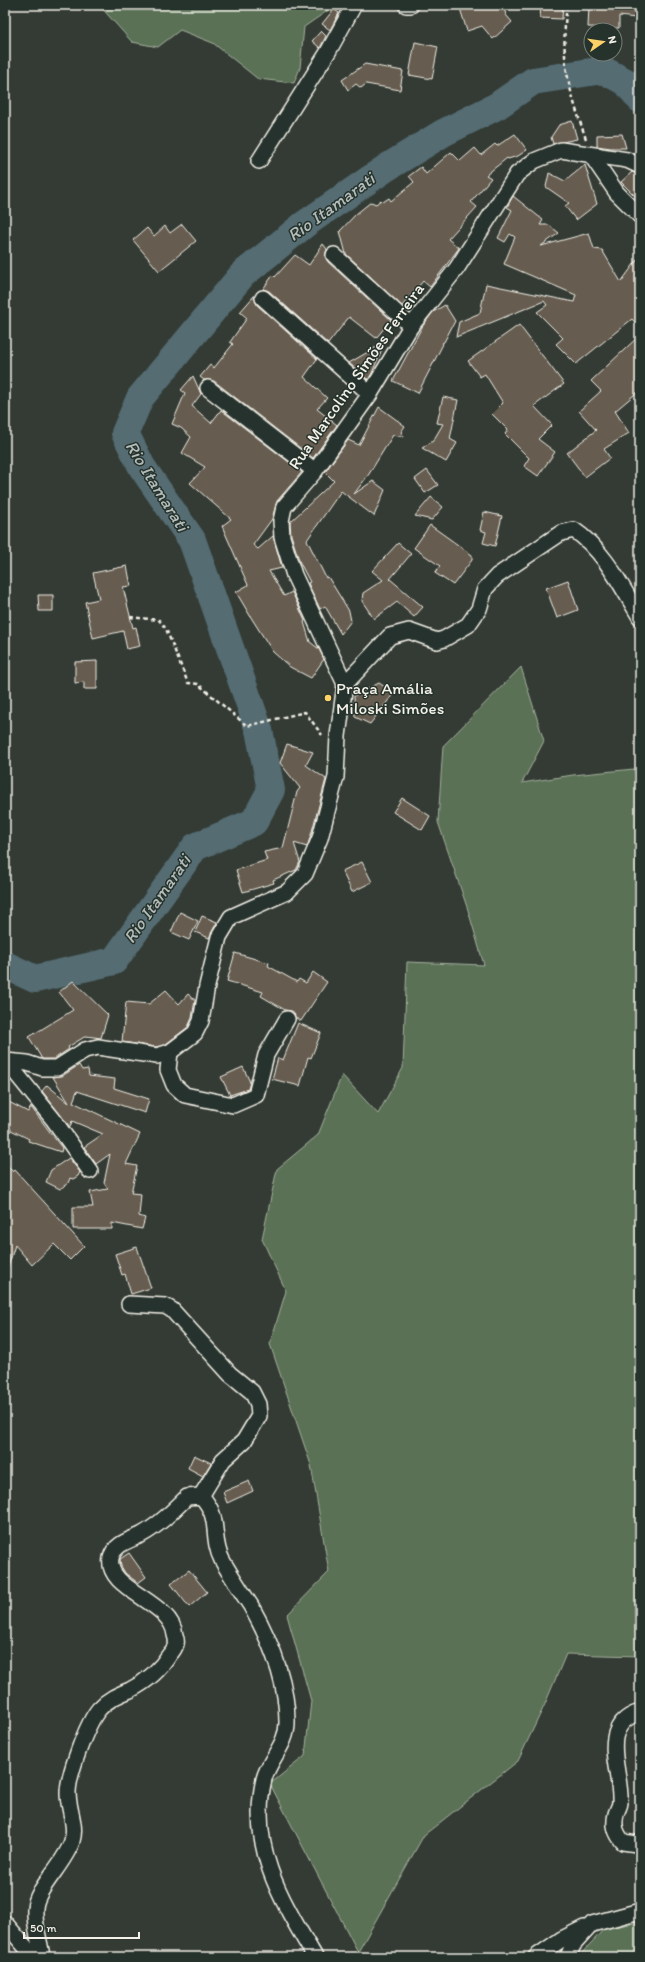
<svg xmlns="http://www.w3.org/2000/svg" width="645" height="1962" viewBox="0 0 645 1962" font-family="Itim,sans-serif">
<style>
.green{fill:#5a7156;stroke:#a7b19f}
.lines{fill:none;stroke-linecap:round;stroke-linejoin:round}
.river{stroke:#546c73;stroke-width:28}
.building{fill:#665c50;stroke:#f4f1e8}
.minor-casing{stroke:#f4f1e8;stroke-width:18}
.path{stroke:#f4f1e8;stroke-width:2.5;stroke-dasharray:4 3;stroke-linecap:butt}
.minor{stroke:#26332d;stroke-width:15}
.poi-dot{fill:#ffd166;stroke:#26332d;stroke-width:1.5}
.labels{text-anchor:middle;stroke-width:3;stroke-linejoin:round;paint-order:stroke}
.street-label{font-size:17px;fill:#f4f1e8;stroke:#26332d}
.poi-label{font-size:17px;fill:#f4f1e8;stroke:#26332d;text-anchor:start}
.water-label{font-size:18px;font-style:italic;fill:#b4bcb9;stroke:#26332d}
</style>
<rect width="100%" height="100%" fill="#333b34"/>
<filter id="ink" filterUnits="userSpaceOnUse"><feTurbulence type="fractalNoise" baseFrequency=".025" numOctaves="2"/><feDisplacementMap in="SourceGraphic" scale="8" xChannelSelector="R" yChannelSelector="G"/><feConvolveMatrix kernelMatrix="1 2 1 2 8 2 1 2 1" color-interpolation-filters="sRGB"/></filter>
<g filter="url(#ink)">
<!-- green -->
<g class="green">
<path d="M99 5H345L344 8 333 7 304 27 300 68 294 83 258 79 213 43 180 30 158 47 132 42Z"/>
<path d="M521 667 544 741 522 783 573 775 634 769 640 789V1656L566 1654 545 1704 518 1761 424 1835 358 1952 270 1784 305 1756 311 1701 287 1615 329 1572 311 1465 270 1344 286 1291 262 1239 277 1169 318 1135 342 1075 378 1114 403 1068 407 962 484 965 468 910 438 822 443 746Z"/>
<path d="M640 1922V1957H578L604 1929Z"/>
</g>
<g class="lines">
<!-- river -->
<path class="river" d="M5 965 35 979 114 961 195 847 254 822 271 790 259 730 192 540 142 467 125 433 140 398 243 274 305 224 386 168 443 133 497 106 533 81 603 70 626 82 640 99"/>
</g>
<!-- building -->
<g class="building">
<path d="M459 5H503L506 15 512 22 493 39 482 26 467 31Z"/>
<path d="M541 5H563L562 19 540 18Z"/>
<path d="M589 5H638L636 18 619 16V28L588 27Z"/>
<path d="M334 9 339 13 330 30 322 24Z"/>
<path d="M321 31 326 36 320 48 312 41Z"/>
<path d="M415 42 438 47 432 79 409 75Z"/>
<path d="M365 64 403 71 400 90 366 84 361 88 356 84 348 90 342 80Z"/>
<path d="M572 121 577 139 553 144 551 137 559 125Z"/>
<path d="M515 134 527 150 518 156 508 159 507 158 486 175 491 178 471 202 477 207 448 239 459 248 430 287 423 281 402 306 346 254 340 231 356 214 371 202 376 204 381 200 383 202 389 198 391 201 414 182 409 176 421 167 426 174 451 152 460 161 475 148 481 155 495 144 497 146Z"/>
<path d="M622 134 626 148H611L597 146V135Z"/>
<path d="M585 165 597 204 576 220 565 206 569 203 546 187 549 173 565 181Z"/>
<path d="M632 172 640 175V201L621 182Z"/>
<path d="M513 196 543 220 540 225H549L559 233 541 246 589 233 594 249 602 250 621 282 640 256V328L632 319 576 364 556 344 563 338 537 312 547 305 544 301 456 337 459 322 480 313 486 284 574 302 576 295 504 264 515 237 510 234 505 242 498 238 512 210 507 207Z"/>
<path d="M182 224 196 241 159 271 133 240 147 228 154 236 165 226 170 233Z"/>
<path d="M323 244 327 249 325 257 328 262 391 320 376 338 349 317 328 344 269 291 263 289 273 275 275 277 295 255 309 265Z"/>
<path d="M254 296 257 305 317 359 304 377 327 398 317 409 337 425 313 458 214 381 204 380 200 377 210 365 214 368 233 344 230 342 247 318 240 312Z"/>
<path d="M445 305 455 321 444 342 442 343 443 344 418 393 393 381 422 327 433 312Z"/>
<path d="M519 325 564 384 534 406 552 425 538 439 555 452 538 476 524 466 529 458 505 434 508 430 492 414 503 403 485 374 480 377 468 361Z"/>
<path d="M640 335V390L615 411 629 433 604 449 610 458 585 477 567 453 596 430 579 411 601 391 591 381Z"/>
<path d="M385 342 372 373 368 380 349 363Z"/>
<path d="M193 376 201 394 192 406 211 423 221 410 302 472 277 501 272 519 253 545 258 549 273 536 282 568 269 571 284 596 292 592 305 621 304 622 310 642 319 649 324 659 311 678 290 667 273 652 252 619 236 592 248 585 222 526 231 519 190 483 205 467 182 453 191 437 181 428 172 424 185 393 181 390Z"/>
<path d="M443 397 458 400 450 439 457 443 446 462 422 448 433 441 443 424 437 423Z"/>
<path d="M379 407 405 426 401 432 404 437 393 435 369 474 354 494 373 481 385 490 374 516 341 491 307 540 326 578 328 577 349 611 351 621 341 634 325 606 320 609 308 583 310 582 300 563 291 535 290 522 334 481 325 472 348 440 359 445Z"/>
<path d="M427 470 438 485 425 493 415 479Z"/>
<path d="M431 497 443 507 432 520 415 516Z"/>
<path d="M484 512 502 516 495 546 483 543 486 532 480 530Z"/>
<path d="M430 525 472 555V560L453 585 435 573 440 566 414 548Z"/>
<path d="M398 543 411 554 390 579 423 607 414 617 397 602 374 619 362 601 363 593 383 580 372 571Z"/>
<path d="M127 566 131 586 123 587 133 628 136 627 140 646 127 649 123 631 93 638 85 602 99 599 93 573Z"/>
<path d="M568 580 578 610 557 618 546 588Z"/>
<path d="M38 595H53V611H39Z"/>
<path d="M97 661V689H84V682L75 683V662Z"/>
<path d="M379 683 394 693 370 724 355 717 354 696Z"/>
<path d="M287 744 313 752 306 765 326 779 311 835 307 847 294 843 300 862 296 870 273 880 274 883 243 892 236 870 267 860 264 852 283 848 297 792 300 788 280 763Z"/>
<path d="M402 798 430 816 422 830 393 812Z"/>
<path d="M362 862 372 882 352 892 342 871Z"/>
<path d="M180 912 198 921 189 940 171 932Z"/>
<path d="M202 916 217 922 209 938 195 932Z"/>
<path d="M235 953 269 963 268 966 297 982 299 979 306 983 313 972 327 982 301 1021 296 1018 292 1011 285 1010 261 996 263 992 227 981Z"/>
<path d="M73 981 108 1015 101 1038 86 1036 68 1047 69 1049 54 1059H42L29 1037 73 1010 59 992Z"/>
<path d="M166 990 179 1004 188 994 195 1000 192 1018 188 1027 166 1044 156 1047 122 1042 126 1002 149 1004Z"/>
<path d="M298 1023 321 1033 311 1058 308 1057 300 1086 272 1079 278 1058 283 1060Z"/>
<path d="M79 1065 82 1070 88 1069 89 1076 115 1079 114 1088 149 1099 145 1113 77 1091 73 1102 140 1134 126 1164 137 1166 131 1193 141 1194 139 1216 145 1218 142 1229 112 1223V1229H73V1207H93L90 1192 108 1189 104 1183 110 1154 96 1164 84 1147 103 1134 72 1121 70 1127 42 1091 47 1085 69 1103 53 1077 62 1076Z"/>
<path d="M243 1067 250 1082 248 1089 230 1095 221 1077Z"/>
<path d="M5 1100 28 1112 31 1107 62 1148 61 1152 28 1141 29 1139 5 1127Z"/>
<path d="M69 1158 80 1172 78 1176 73 1179 70 1178 68 1183 60 1189 46 1182 51 1170Z"/>
<path d="M5 1163 13 1172 15 1170 84 1246 70 1260 54 1244 32 1265 15 1245 8 1267H5Z"/>
<path d="M137 1247 151 1288 131 1294 125 1274 122 1275 115 1254Z"/>
<path d="M194 1455 211 1463 203 1476 188 1468Z"/>
<path d="M249 1481 253 1491 227 1503 223 1492Z"/>
<path d="M129 1553 146 1577 138 1583 125 1573 121 1566 120 1559Z"/>
<path d="M189 1570 207 1592 189 1607 171 1584Z"/>
</g>
<g class="lines">
<!-- minor casing -->
<g class="minor-casing">
<g id="minor">
<path d="M406 5H411"/>
<path d="M591 155 617 193 640 216"/>
<path d="M259 161 328 52 354 5"/>
<path d="M334 255 411 326"/>
<path d="M263 298 370 394"/>
<path d="M208 388 315 471"/>
<path d="M345 684 294 575 282 537 281 521 284 507 315 471 370 394 411 326 457 268 517 174 534 161 561 150 627 160 640 166"/>
<path d="M345 684 390 636 409 631 437 641 444 639 468 625 479 609 485 589 497 576 561 533 574 530C605 551 621 586 640 617"/>
<path d="M170 1052 168 1070 174 1085 185 1095 233 1105 256 1095 266 1055 287 1019"/>
<path d="M5 1061 27 1063 42 1068H57L85 1050 98 1047 157 1056 170 1052 195 1033 201 1021 207 986 219 937 231 917 287 892 305 874 320 838 336 777 338 736 345 684"/>
<path d="M6 1061 53 1119 90 1171"/>
<path d="M129 1304 165 1306 172 1310 230 1374 252 1392 258 1404 259 1416 244 1441 223 1460 201 1496"/>
<path d="M640 1712C596 1726 622 1771 620 1802 620 1806 617 1810 616 1814 613 1826 616 1833 623 1842L637 1844 640 1842"/>
<path d="M5 1923 34 1957"/>
<path d="M42 1957C40 1941 34 1926 35 1909 35 1889 65 1864 72 1841 77 1825 68 1809 68 1793 68 1775 87 1723 99 1709 108 1699 118 1695 130 1690 146 1682 160 1670 170 1654 172 1652 175 1647 176 1644 177 1642 176 1638 175 1635 172 1601 105 1590 111 1558 114 1544 130 1540 141 1535 159 1525 173 1511 187 1497L201 1496C222 1518 210 1537 222 1560 231 1576 241 1591 251 1606 270 1640 287 1681 287 1721 288 1744 269 1759 264 1779 248 1847 282 1901 315 1957"/>
<path d="M536 1957 562 1939 584 1928"/>
<path d="M568 1957 573 1945 592 1924 640 1911"/>
</g>
</g>
<!-- path -->
<g class="path">
<path d="M567 5C560 60 568 87 586 139"/>
<path d="M130 617 159 620 166 629 188 683 198 684 247 726 305 712 322 735"/>
</g>
<!-- minor -->
<use href="#minor" class="minor"/>
</g>
</g>
<!-- markers -->
<circle class="poi-dot" cx="328" cy="698" r="4"/>
<g class="labels">
<!-- street labels -->
<g class="street-label">
<text transform="translate(356 376) rotate(-55)" y="6">Rua Marcolino Simões Ferreira</text>
</g>
<!-- poi labels -->
<g class="poi-label">
<text x="336" y="694">Praça Amália<tspan x="336" dy="20">Miloski Simões</tspan></text>
</g>
<!-- water labels -->
<g class="water-label">
<text transform="translate(331 207) rotate(-36)" y="6">Rio Itamarati</text>
<text transform="translate(157 486) rotate(58)" y="6">Rio Itamarati</text>
<text transform="translate(157 899) rotate(-55)" y="6">Rio Itamarati</text>
</g>
</g>
<!-- margin -->
<rect width="645" height="1962" fill="none" stroke="#26332d" stroke-width="20"/>
<rect x="10" y="10" width="625" height="1942" fill="none" stroke="#f4f1e8" stroke-width="1.5" filter="url(#ink)"/>
<!-- north arrow -->
<g transform="translate(603 42) rotate(77)"><circle r="19" fill="#26332d" stroke="#787f78"/>
<path d="M0-3L7 15L0 10L-7 15Z" fill="#ffd166"/>
<text y="-6" font-size="11" font-weight="bold" text-anchor="middle" fill="#f4f1e8">N</text>
</g>
<!-- scale -->
<path d="M24 1932v6h115v-6" fill="none" stroke="#f4f1e8" stroke-width="2"/>
<text x="30" y="1932" font-size="12" fill="#f4f1e8" stroke="#26332d" stroke-width="3" paint-order="stroke">50 m</text>
</svg>
